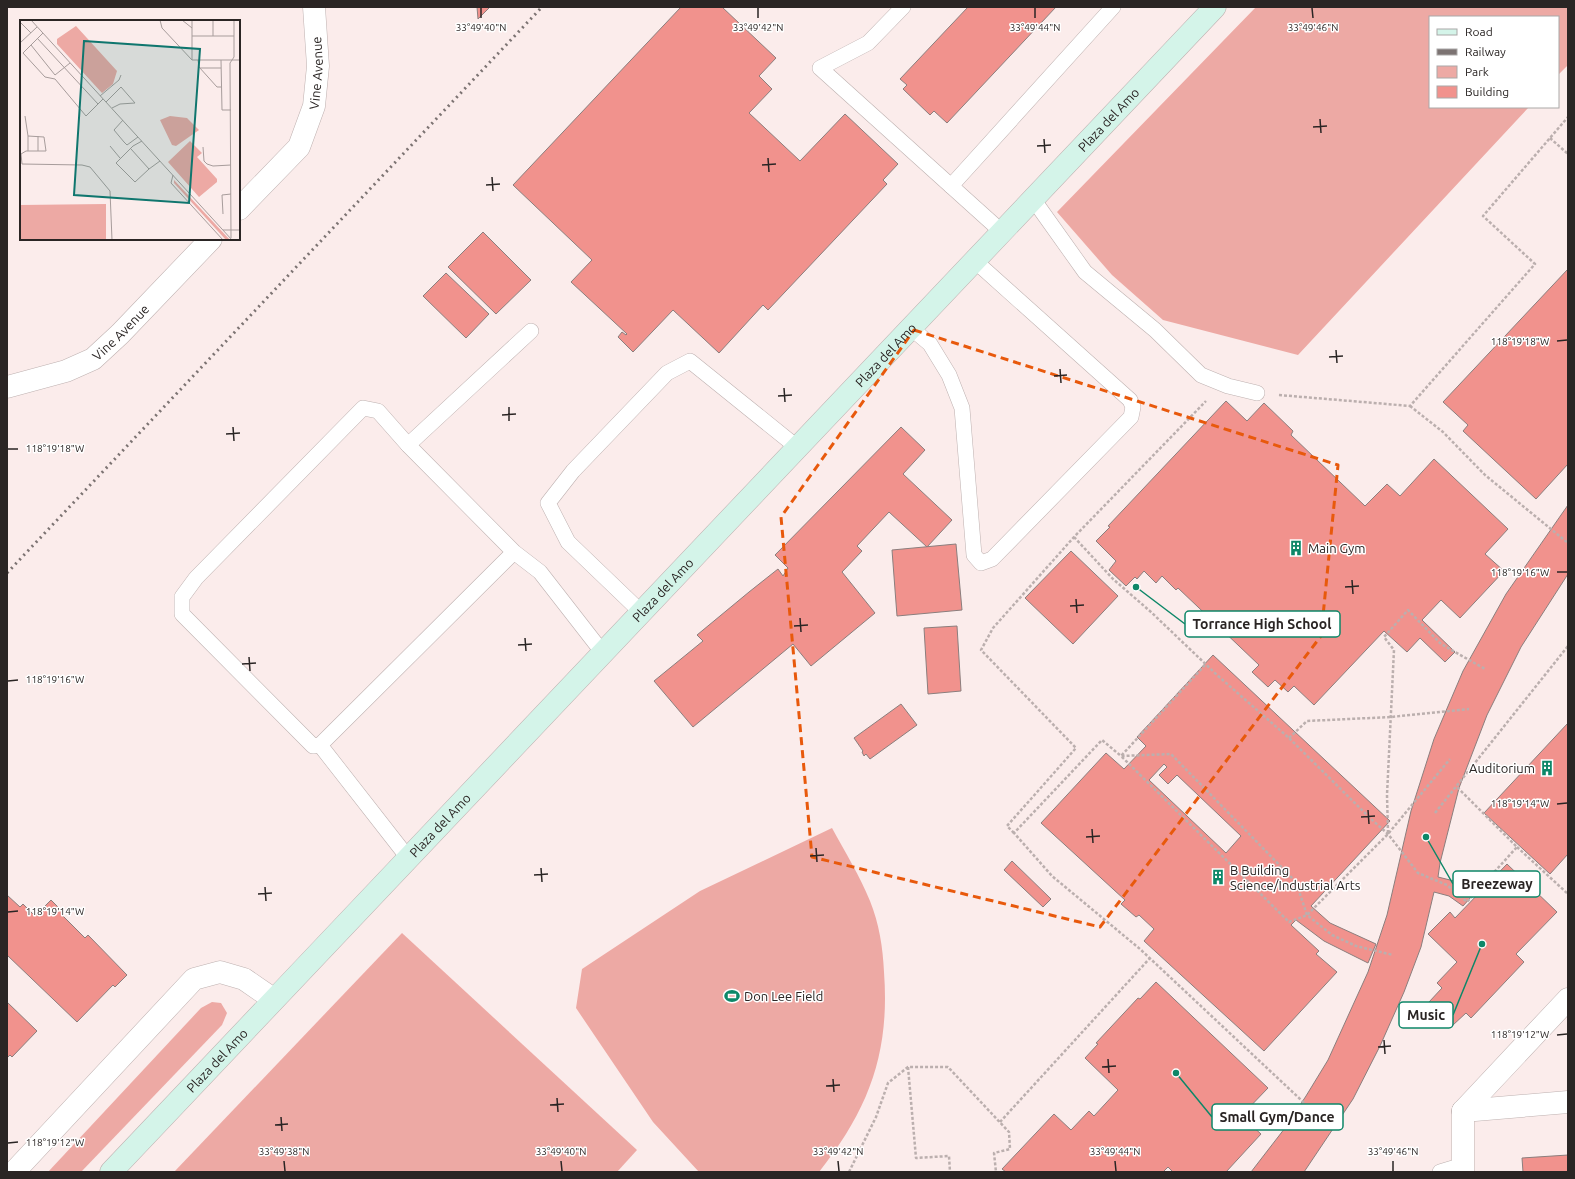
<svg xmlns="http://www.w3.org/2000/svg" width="1575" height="1179" viewBox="0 0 1575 1179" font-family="Ubuntu,sans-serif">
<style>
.green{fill:#eda9a4}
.building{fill:#f1928d;stroke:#8b7e7d;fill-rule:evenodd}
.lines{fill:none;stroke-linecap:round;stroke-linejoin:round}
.lane-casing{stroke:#beb1b0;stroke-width:16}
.street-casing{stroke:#beb1b0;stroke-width:23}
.secondary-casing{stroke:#beb1b0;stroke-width:23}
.path{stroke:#bbafae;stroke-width:2.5;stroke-dasharray:3 2;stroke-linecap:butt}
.lane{stroke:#fff;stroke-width:15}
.street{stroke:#fff;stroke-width:22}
.secondary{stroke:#d4f4e9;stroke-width:22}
.rail{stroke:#7c7372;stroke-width:3;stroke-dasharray:2 4;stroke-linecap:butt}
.marked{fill:none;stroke:#e8590c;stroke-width:3;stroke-dasharray:8 5;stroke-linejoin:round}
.ticks{fill:none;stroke:#2a2524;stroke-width:1.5}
.labels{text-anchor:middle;stroke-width:3;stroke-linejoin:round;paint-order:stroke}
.street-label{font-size:13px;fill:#2a2524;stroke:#fff}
.poi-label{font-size:13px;fill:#2a2524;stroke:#fff;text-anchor:start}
.inset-road{fill:none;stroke:#a79c9b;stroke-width:1}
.view{fill:#0f766e;fill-opacity:0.15;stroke:#0f766e;stroke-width:2}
.inset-edge{fill:none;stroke:#2a2524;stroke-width:2}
.ticks-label{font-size:10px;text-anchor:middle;fill:#2a2524;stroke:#fff;stroke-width:3;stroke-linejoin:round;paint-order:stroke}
.leader{fill:none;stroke:#0d8768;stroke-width:1.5}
.callout-dot{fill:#0d8768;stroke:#fff;stroke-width:1.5}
.callout{fill:#fff;stroke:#0d8768;stroke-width:1.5}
.callout-label{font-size:14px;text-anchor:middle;font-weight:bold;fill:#2a2524}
</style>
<rect width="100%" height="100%" fill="#fbeceb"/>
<!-- green -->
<g class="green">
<path d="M1256 7H1568V65L1558 75V17H1430V107H1529L1298 355 1163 320 1112 275 1057 212Z"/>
<path d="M832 828C845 852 860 876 870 901 879 923 883 948 884 972 890 1053 869 1109 819 1172H699L653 1122 576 1008 582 969 700 891Z"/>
<path d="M402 933 637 1150 617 1172H174Z"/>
<path d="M212 1002 221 1003 227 1013 222 1025 81 1172H48L201 1008Z"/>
</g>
<!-- building -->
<g class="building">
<path d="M477 7H490L478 19Z"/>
<path d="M681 7H722L776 58 759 76 772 89 749 113 800 161 845 114 898 164 883 180 887 184 768 310 763 305 719 353 673 310 633 352 618 337 622 332 626 335 627 334 571 282 592 260 513 185Z"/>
<path d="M968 7H1056L947 123 934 111 930 115 903 89 907 85 900 79Z"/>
<path d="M483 232 531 280 496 314 448 267Z"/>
<path d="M1568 269V464L1536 499 1463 431 1468 425 1443 402Z"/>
<path d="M446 273 489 314 466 338 423 296Z"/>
<path d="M1226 401 1247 421 1264 403 1293 431 1291 435 1365 506 1387 484 1400 496 1434 459 1508 529 1485 554 1504 571 1460 618 1441 600 1422 620 1455 652 1445 662 1420 638 1407 652 1384 631 1314 705 1294 686 1288 692 1275 680 1268 687 1252 672 1259 665 1178 588 1176 590 1162 576 1156 583 1144 571 1137 579 1135 577 1126 586 1109 570 1116 561 1096 541 1110 527 1108 526Z"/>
<path d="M901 427 925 450 903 474 952 520 927 547 889 512 857 546 862 551 842 572 875 613 811 666 793 644 693 727 654 681 703 641 697 635 749 592 778 569 783 576 788 568 775 555Z"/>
<path d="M1568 505V574L1521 647 1487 715 1459 788 1440 863 1438 877 1454 881 1472 896 1463 906 1449 896 1434 892 1421 947 1404 992 1380 1046 1353 1099 1304 1172H1251L1285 1128 1306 1096 1328 1060 1368 972 1387 915 1411 811 1434 739 1463 671 1506 594Z"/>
<path d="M956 544 962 610 897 616 892 550Z"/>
<path d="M1071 551 1118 596 1073 644 1025 598Z"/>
<path d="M957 626 961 691 928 694 924 628Z"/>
<path d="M1213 655 1390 821 1311 906 1330 923 1376 944 1368 963 1324 941 1296 920 1291 925 1319 951 1316 954 1337 972 1264 1051 1144 941 1154 929 1139 915 1136 917 1121 904 1125 900 1041 823 1106 753 1124 769 1146 746 1137 737ZM1164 764 1167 767 1159 775 1168 784 1177 775 1241 836 1226 853 1149 780Z"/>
<path d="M901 704 917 725 870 759 866 754 864 756 862 752 863 751 854 738Z"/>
<path d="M1568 723V854L1550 874 1484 813Z"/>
<path d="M1012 861 1051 899 1043 907 1004 870Z"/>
<path d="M1507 864 1557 912 1516 954 1524 962 1471 1018 1466 1013 1453 1025 1429 1002 1442 988 1437 983 1457 962 1428 934 1450 912 1455 918Z"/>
<path d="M7 895 20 907 23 904 35 916 51 900 63 912 61 914 85 938 88 935 127 975 115 987 113 985 77 1022 7 955Z"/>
<path d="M1156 982 1268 1088 1241 1116 1261 1134 1226 1172H1173L1168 1167 1163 1172H1006L1002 1169 1054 1114 1071 1130 1089 1111 1094 1116 1118 1090 1085 1058 1098 1044 1096 1043 1138 998 1140 999Z"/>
<path d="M7 1002 37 1031 12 1057 10 1055 7 1058Z"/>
<path d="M1568 1155V1172H1523L1522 1158Z"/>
</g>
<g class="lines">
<!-- lane casing -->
<g class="lane-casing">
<g id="lane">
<path d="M903 7 868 43 820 68 1002 232"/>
<path d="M951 186 1113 7"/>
<path d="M1033 199 1085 272 1155 330 1201 375 1228 386 1257 393"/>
<path d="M911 328 930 344 949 375 962 408 974 555 981 563 992 559 1131 417 1133 407 1130 400 975 261"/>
<path d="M408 445 531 331"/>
<path d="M514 552 320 745 313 746 182 614V597L196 578 363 408 378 411 408 445 514 552 540 572 603 653"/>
<path d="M642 613 568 542 548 503 573 471 667 373 690 361 798 448"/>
<path d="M320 745 409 859"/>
<path d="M1440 1172 1463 1165"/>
</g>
</g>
<!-- street casing -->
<g class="street-casing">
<g id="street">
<path id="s1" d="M239 209 299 147 314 106 318 66 314 7"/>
<path id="s2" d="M7 387 66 371 93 359 120 334 211 239"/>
<path d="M1463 1111 1568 999"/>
<path d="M1463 1111 1568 1102"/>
<path d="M1463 1111V1172"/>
<path d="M14 1172 194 979 220 972 244 979 273 999"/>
</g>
</g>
<!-- secondary casing -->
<g class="secondary-casing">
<g id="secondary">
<path id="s3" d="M111 1172 1215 7"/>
</g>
</g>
<!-- path -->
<g class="path">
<path d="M1550 138 1568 154"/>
<path d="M1279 395 1410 406 1535 264 1483 216 1568 117"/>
<path d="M1410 406 1443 432 1485 475 1568 543"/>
<path d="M1074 537 1113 579 1151 612 1217 675 1289 738 1371 819 1388 834 1418 873 1447 885 1467 902 1517 847 1457 787"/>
<path d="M1205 665 1121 756 1289 922 1307 915 1388 834 1450 759"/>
<path d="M1289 738 1307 721 1391 717 1469 709"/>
<path d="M1435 813 1568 646"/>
<path d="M1014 833 1007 826 1076 748 981 650 993 628 1074 537 1206 401"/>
<path d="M1388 833 1387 795 1394 650 1384 637 1408 610 1441 644 1485 669"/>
<path d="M1517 847 1568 894"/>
<path d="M908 1067 916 1158 949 1156 950 1172"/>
<path d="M1315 1113 1140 949 1052 876 1014 833 1102 740 1121 756 1171 754 1296 882 1307 915 1332 935 1356 946 1393 955"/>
<path d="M1000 1122 1150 958"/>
<path d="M849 1172 876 1117 888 1083 908 1067H948L1009 1132 1010 1149 994 1153 996 1172"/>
</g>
<!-- lane -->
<use href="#lane" class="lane"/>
<!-- street -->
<use href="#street" class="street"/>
<!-- secondary -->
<use href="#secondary" class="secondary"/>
<!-- rail -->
<path class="rail" d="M7 573 542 7"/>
</g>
<!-- marked area -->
<path class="marked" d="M914 330 1338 465 1321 636 1100 927 812 857 781 517Z"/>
<!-- ticks -->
<path class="ticks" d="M481 8V18M758 8V18M1035 8V18M1312 8 1313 18M1320 119 1321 133M1313 127 1327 126M1044 139 1045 153M1037 146 1051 145M768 158 769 172M762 165 776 164M492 177 493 191M486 185 500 184M1557 341 1567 340M1336 350 1337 363M1329 357 1343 356M1060 369 1061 383M1054 376 1067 375M784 388 785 402M778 396 792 395M509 407V421M502 415 516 414M233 427 234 441M226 434 240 433M8 449H18M1557 572H1567M1352 580 1353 594M1345 587 1359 586M1076 599 1077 613M1070 606 1084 605M800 618 801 632M794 626 808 625M525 638 526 651M518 645 532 644M249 657 250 671M242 664 256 663M8 681 18 680M1557 804 1567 803M1368 810 1369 824M1361 817 1375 816M1092 829 1093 843M1086 837 1100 836M816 848 817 862M810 856 824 855M541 868 542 882M534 875 548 874M265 887 266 901M258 894 272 893M8 912 18 911M1557 1035 1567 1034M1384 1040 1385 1054M1378 1047 1391 1046M1108 1059 1109 1073M1102 1067 1116 1066M833 1079 834 1092M826 1086 840 1085M557 1098 558 1112M550 1105 564 1104M281 1117 282 1131M275 1125 288 1124M8 1143 18 1142M284 1161 285 1171M561 1161 562 1171M838 1161 839 1171M1115 1161 1116 1171M1393 1161V1171"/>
<!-- icons -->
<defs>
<g id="building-bare" transform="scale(1.2)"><path d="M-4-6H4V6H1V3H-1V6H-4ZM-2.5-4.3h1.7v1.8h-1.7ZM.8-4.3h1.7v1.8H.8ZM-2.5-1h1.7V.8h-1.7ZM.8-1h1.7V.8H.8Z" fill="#0d8768" stroke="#fff" stroke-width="2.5" paint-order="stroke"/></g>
<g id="stadium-bare" transform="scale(1.2)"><path d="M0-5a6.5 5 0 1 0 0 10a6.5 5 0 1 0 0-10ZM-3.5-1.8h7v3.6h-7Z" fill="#0d8768" stroke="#fff" stroke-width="2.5" paint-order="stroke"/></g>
</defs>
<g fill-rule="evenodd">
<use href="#building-bare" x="1296" y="548"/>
<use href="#building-bare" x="1547" y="768"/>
<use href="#building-bare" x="1218" y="877"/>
<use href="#stadium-bare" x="732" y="996"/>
</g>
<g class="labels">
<!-- street labels -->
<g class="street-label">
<text dy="5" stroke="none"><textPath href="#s1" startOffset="163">Vine Avenue</textPath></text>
<text dy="5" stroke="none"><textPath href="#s3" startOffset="1450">Plaza del Amo</textPath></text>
<text dy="5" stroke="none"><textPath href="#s2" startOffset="129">Vine Avenue</textPath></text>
<text dy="5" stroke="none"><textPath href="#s3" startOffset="1126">Plaza del Amo</textPath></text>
<text dy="5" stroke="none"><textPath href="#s3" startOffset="802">Plaza del Amo</textPath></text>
<text dy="5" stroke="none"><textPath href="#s3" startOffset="478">Plaza del Amo</textPath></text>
<text dy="5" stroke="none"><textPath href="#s3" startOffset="154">Plaza del Amo</textPath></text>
</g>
<!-- poi labels -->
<g class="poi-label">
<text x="1308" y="553">Main Gym</text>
<text x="1535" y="773" text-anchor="end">Auditorium</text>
<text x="1230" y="875">B Building<tspan x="1230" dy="15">Science/Industrial Arts</tspan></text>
<text x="744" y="1001">Don Lee Field</text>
</g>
</g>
<!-- overview -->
<g transform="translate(20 20)">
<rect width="220" height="220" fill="#fbeceb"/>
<path d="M56 6 97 51 93 64 82 73 37 24V19ZM150 96 167 98 179 110 156 126 152 125 140 100ZM170 121 182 133 177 137 197 159V162L179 177 148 142ZM154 160 210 220H206L154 163ZM86 184V220H0V185Z" fill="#eda9a4"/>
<path class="inset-road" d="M11 0 212 220M140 0 142 8 172 40M162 0 172 8M172 0V40M193 0V16M0 2 11 13M172 16H214M17 18 78 84M0 23 17 7M11 25 23 13M172 40H220M178 40 179 47 197 67H201M201 40 202 90H211M50 43 35 55 11 25 3 33 25 57 35 59 66 96 83 79M180 48H201M80 76 99 60 101 55M86 82 101 67 115 83 100 84 92 88M5 96 8 116M103 100 94 110 104 122 107 125 118 117M18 116V131M90 126 100 138M183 127 184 141 187 144 193 146 211 145M111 129 129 149 115 162 96 143 113 126 122 121M1 134 2 144 62 145 70 147 90 171 92 220M1 134 6 131H26L24 117 8 116V131M129 149 140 141M153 155 151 163 203 220M203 194 202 175 211 174M203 210H220M211 218 210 43 214 37V0"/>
<path class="view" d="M64 21 180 29 169 183 54 175Z"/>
<rect width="220" height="220" class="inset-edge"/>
</g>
<g class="ticks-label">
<text x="481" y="31">33°49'40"N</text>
<text x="758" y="31">33°49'42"N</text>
<text x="1035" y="31">33°49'44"N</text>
<text x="1313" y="31">33°49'46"N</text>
<text x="1520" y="345">118°19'18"W</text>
<text x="55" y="452">118°19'18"W</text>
<text x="1520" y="576">118°19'16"W</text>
<text x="55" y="683">118°19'16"W</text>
<text x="1520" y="807">118°19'14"W</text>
<text x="55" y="915">118°19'14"W</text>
<text x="1520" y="1038">118°19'12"W</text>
<text x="55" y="1146">118°19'12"W</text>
<text x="284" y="1155">33°49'38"N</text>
<text x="561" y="1155">33°49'40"N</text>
<text x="838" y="1155">33°49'42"N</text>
<text x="1115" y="1155">33°49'44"N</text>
<text x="1393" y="1155">33°49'46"N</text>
</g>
<!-- callouts -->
<path class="leader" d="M1136 587L1185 624M1426 837L1453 884M1482 944L1453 1015M1176 1073L1212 1117"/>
<g class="callout-dot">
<circle cx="1136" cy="587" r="4"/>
<circle cx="1426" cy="837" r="4"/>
<circle cx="1482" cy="944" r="4"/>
<circle cx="1176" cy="1073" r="4"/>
</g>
<g class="callout">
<rect x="1185" y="611" width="155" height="26" rx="4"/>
<rect x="1453" y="871" width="87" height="26" rx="4"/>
<rect x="1399" y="1002" width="54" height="26" rx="4"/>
<rect x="1212" y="1104" width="131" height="26" rx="4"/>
</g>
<g class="callout-label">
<text x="1262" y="629">Torrance High School</text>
<text x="1497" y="889">Breezeway</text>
<text x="1426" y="1020">Music</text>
<text x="1277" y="1122">Small Gym/Dance</text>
</g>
<!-- border -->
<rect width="1575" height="1179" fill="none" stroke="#2a2524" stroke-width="16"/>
<!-- legend -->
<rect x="1429" y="16" width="130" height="92" fill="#ffffff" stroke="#aaa8a7"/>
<rect x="1437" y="29" width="20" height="6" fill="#d4f4e9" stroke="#aaa8a7"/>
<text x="1465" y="36" font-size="12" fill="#2a2524">Road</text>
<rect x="1437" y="49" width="20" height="6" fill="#7c7372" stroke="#aaa8a7"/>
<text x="1465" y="56" font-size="12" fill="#2a2524">Railway</text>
<rect x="1437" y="66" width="20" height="12" fill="#eda9a4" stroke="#aaa8a7"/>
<text x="1465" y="76" font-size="12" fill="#2a2524">Park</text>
<rect x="1437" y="86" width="20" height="12" fill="#f1928d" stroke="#aaa8a7"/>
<text x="1465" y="96" font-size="12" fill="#2a2524">Building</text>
</svg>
